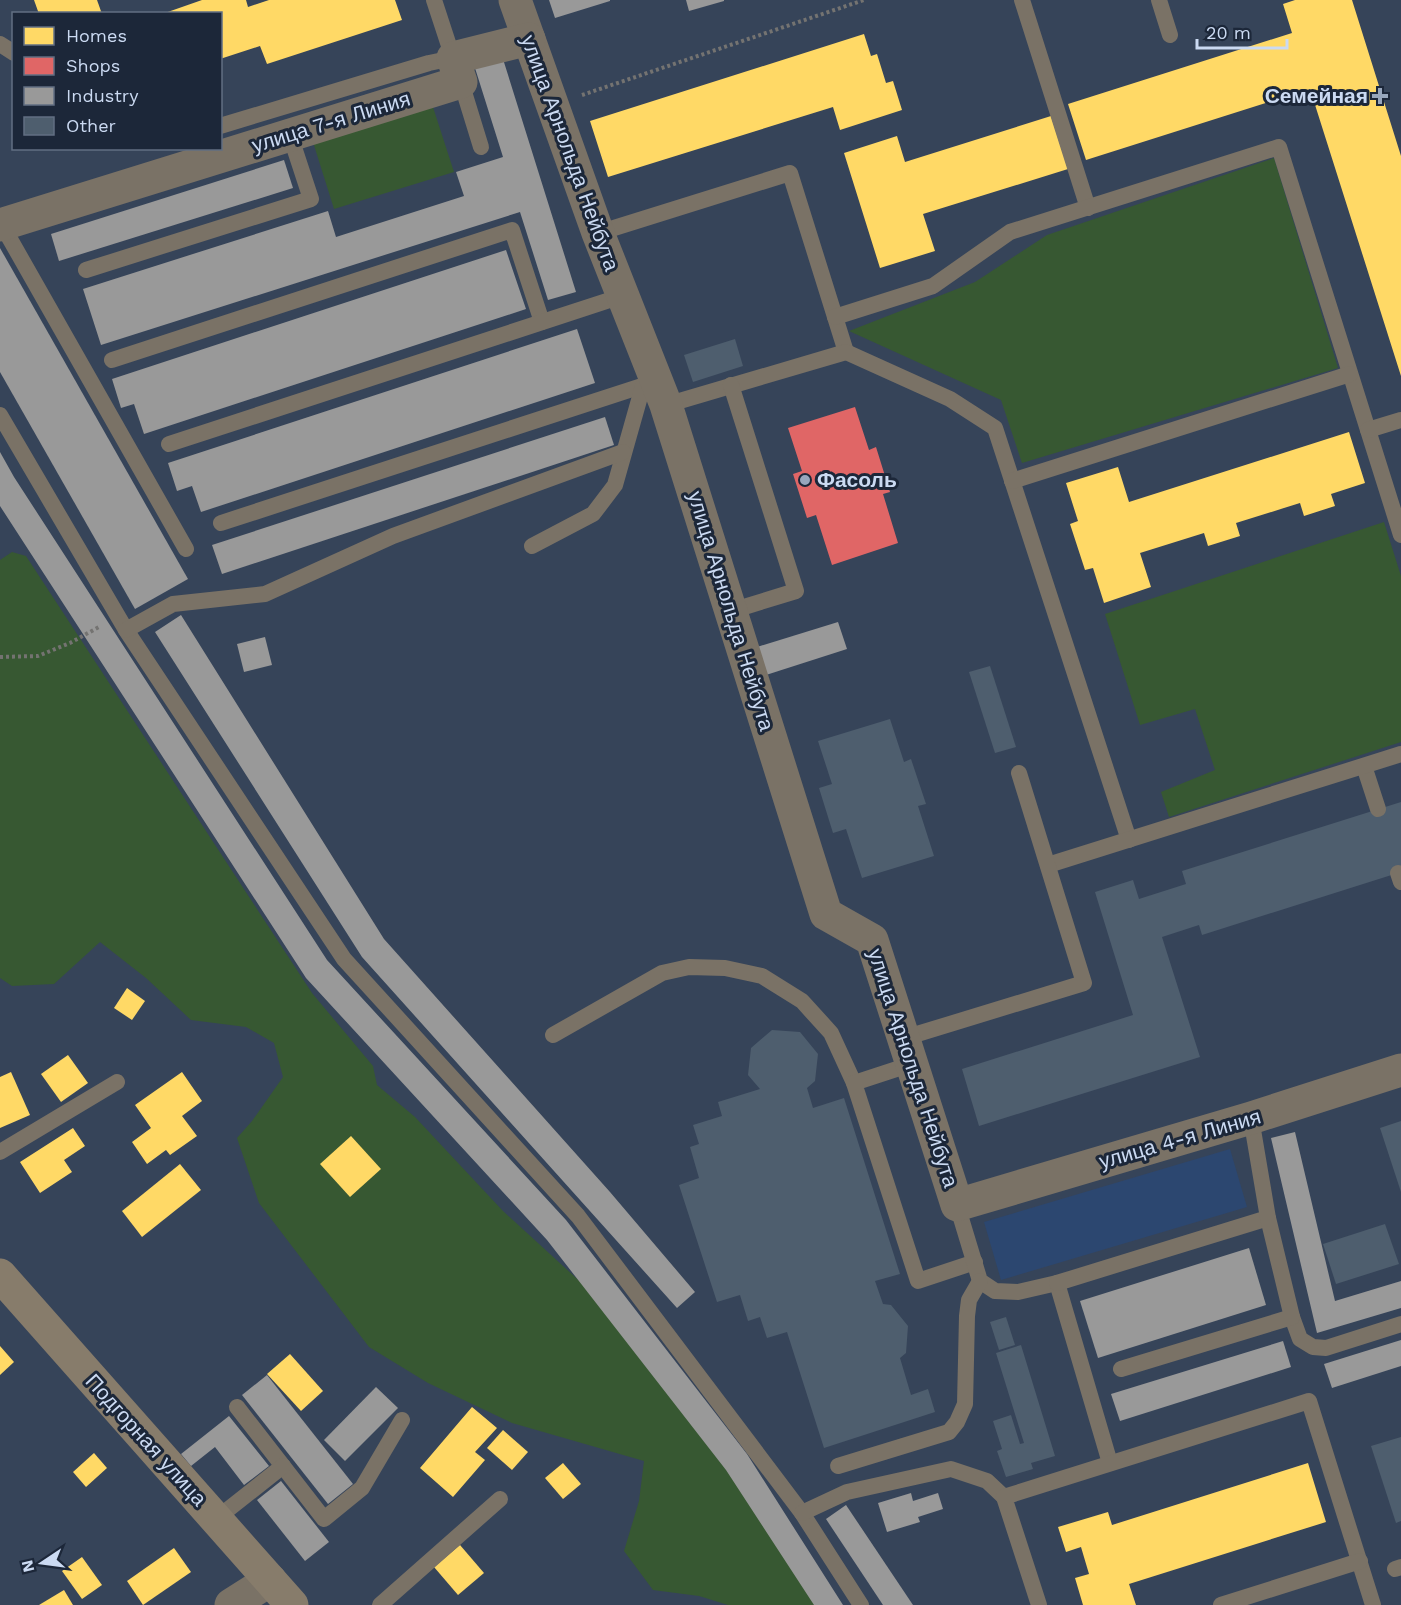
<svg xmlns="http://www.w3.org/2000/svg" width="1401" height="1605" viewBox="0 0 1401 1605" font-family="'Work Sans',sans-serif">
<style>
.built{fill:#2c4770}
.green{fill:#375832}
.homes{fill:#ffd966}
.shops{fill:#e06666}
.industry{fill:#999}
.building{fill:#4e5e6e}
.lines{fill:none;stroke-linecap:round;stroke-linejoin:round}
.path{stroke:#747371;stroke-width:4;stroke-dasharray:3 3;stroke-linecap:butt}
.lane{stroke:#7a7266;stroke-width:16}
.street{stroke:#7a7266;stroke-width:33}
.secondary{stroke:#877c6b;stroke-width:33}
.poi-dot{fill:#97a6bc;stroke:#1c2739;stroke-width:2}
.labels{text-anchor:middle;stroke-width:6;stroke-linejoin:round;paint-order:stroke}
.poi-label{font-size:21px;font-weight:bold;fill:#cbdaf2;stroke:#1c2739;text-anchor:end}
.street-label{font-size:21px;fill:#cbdaf2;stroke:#1c2739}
</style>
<rect width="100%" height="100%" fill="#364459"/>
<!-- built -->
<path class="built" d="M1230 1149 1247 1207 1001 1280 984 1222Z"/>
<!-- green -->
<g class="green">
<path d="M432 104 454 172 334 209 313 142Z"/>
<path d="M1274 158 1338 368 1022 463 1001 400 849 331 975 282 1047 235Z"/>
<path d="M1384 522 1401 576V742L1169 817 1161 792 1215 770 1195 709 1140 725 1105 614Z"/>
<path d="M12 552 26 556 312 993 373 1066 377 1085 415 1117 503 1211 610 1309 747 1485 815 1605H728L699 1596 653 1590 624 1551 639 1501 644 1461 512 1423 428 1383 369 1347 259 1203 237 1138 252 1121 283 1077 274 1043 246 1027 191 1020 146 978 100 942 54 984 12 986 0 978V560Z"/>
</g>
<!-- homes -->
<g class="homes">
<path d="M34 0H97L102 14H39Z"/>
<path d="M202 0H246L248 7 269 0H395L402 20 267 64 260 46 220 59V14H162Z"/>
<path d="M1295 0H1352L1401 156V376L1310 89 1086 160 1068 104 1292 33 1283 4Z"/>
<path d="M864 34 871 56 877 54 886 83 893 81 902 110 840 130 833 107 608 177 590 121Z"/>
<path d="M1051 116 1068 169 923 214 935 251 880 268 844 153 897 136 905 162Z"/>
<path d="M1349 432 1365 483 1331 494 1335 506 1304 516 1300 503 1236 523 1240 536 1208 546 1204 533 1140 553 1151 587 1104 603 1093 568 1085 570 1070 524 1078 521 1066 483 1118 467 1129 502Z"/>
<path d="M127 988 145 1001 132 1020 114 1008Z"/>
<path d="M68 1055 88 1083 61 1102 41 1074Z"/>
<path d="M11 1072 30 1115 0 1128V1077Z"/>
<path d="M182 1072 202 1101 182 1116 197 1136 170 1155 166 1150 147 1164 132 1142 151 1128 135 1105Z"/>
<path d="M73 1128 85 1146 64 1160 72 1172 40 1193 20 1162Z"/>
<path d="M351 1136 381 1169 350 1197 320 1164Z"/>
<path d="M180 1164 201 1190 142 1237 122 1211Z"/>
<path d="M0 1346 14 1362 0 1375Z"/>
<path d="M290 1354 323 1391 301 1411 267 1374Z"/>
<path d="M472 1407 497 1428 475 1452 485 1460 453 1497 420 1468Z"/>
<path d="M503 1430 528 1452 512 1470 487 1448Z"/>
<path d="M94 1453 107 1468 86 1487 73 1472Z"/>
<path d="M563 1463 581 1484 563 1499 545 1478Z"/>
<path d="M1308 1463 1326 1522 1129 1584 1136 1605H1083L1075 1578 1089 1574 1081 1547 1066 1552 1058 1527 1108 1512 1112 1525Z"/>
<path d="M460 1545 484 1573 458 1595 434 1567Z"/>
<path d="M174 1548 191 1572 143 1605 127 1581Z"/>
<path d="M82 1557 102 1585 82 1599 62 1571Z"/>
<path d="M64 1590 73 1605H39Z"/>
</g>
<!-- shops -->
<path class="shops" d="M855 407 869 450 876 447 890 492 883 494 898 543 832 565 816 515 807 518 793 474 802 471 788 428Z"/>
<!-- industry -->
<g class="industry">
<path d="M549 0H610V1L555 18Z"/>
<path d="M686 0H724V1L689 11Z"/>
<path d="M503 59 576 292 548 300 520 212 101 345 83 289 328 211 336 237 464 196 456 172 503 157 475 68Z"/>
<path d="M284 160 293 188 59 261 51 234Z"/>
<path d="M0 248 188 579 135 609 0 372Z"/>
<path d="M506 250 526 309 144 434 134 404 121 408 112 379Z"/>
<path d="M577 329 595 383 201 512 192 486 177 491 168 463Z"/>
<path d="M605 417 614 445 222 574 212 545Z"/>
<path d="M0 452 14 477 327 960 566 1220 747 1454 843 1605H814L726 1470 547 1240 306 978 0 506Z"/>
<path d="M181 615 384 939 610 1192 695 1292 677 1308 362 957 155 632Z"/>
<path d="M838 622 847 649 766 675 757 647Z"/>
<path d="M265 637 272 665 244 672 237 644Z"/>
<path d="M1295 1132 1335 1301 1401 1281V1308L1317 1333 1271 1138Z"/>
<path d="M1249 1248 1266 1305 1098 1358 1080 1301Z"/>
<path d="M1401 1340V1366L1332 1388 1324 1364Z"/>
<path d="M1283 1341 1291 1367 1120 1421 1111 1394Z"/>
<path d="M267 1375 353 1484 328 1504 242 1395Z"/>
<path d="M376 1387 398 1408 345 1461 324 1440Z"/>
<path d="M229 1416 269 1466 244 1485 215 1447 191 1466 181 1454Z"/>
<path d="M281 1481 329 1542 305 1561 257 1500Z"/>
<path d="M911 1493 913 1501 938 1493 943 1509 918 1517 920 1522 887 1532 878 1503Z"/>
<path d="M846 1505 913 1605H883L826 1519Z"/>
</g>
<!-- building -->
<g class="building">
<path d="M735 339 743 366 693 382 684 355Z"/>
<path d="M990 666 1016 747 995 753 969 672Z"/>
<path d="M890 719 904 762 911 759 926 804 918 806 934 856 862 878 846 829 833 833 819 788 832 784 818 741Z"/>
<path d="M1401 802V872L1202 935 1199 925 1162 937 1200 1057 979 1126 962 1069 1133 1015 1095 892 1133 880 1139 899 1186 884 1182 871Z"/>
<path d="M772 1030 800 1032 818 1054 815 1081 807 1088 813 1108 844 1098 900 1274 875 1281 883 1304 891 1305 908 1326 906 1353 900 1358 911 1395 928 1389 935 1412 824 1448 787 1332 767 1338 760 1317 748 1321 740 1295 717 1302 679 1185 699 1178 690 1147 699 1144 693 1125 722 1116 718 1102 760 1089 748 1075 751 1048Z"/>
<path d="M1401 1121V1192L1380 1128Z"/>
<path d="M1385 1224 1399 1264 1336 1284 1323 1244Z"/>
<path d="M1006 1317 1015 1345 999 1350 990 1322Z"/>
<path d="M1021 1345 1055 1456 1031 1463 1033 1469 1006 1477 997 1451 1002 1449 993 1421 1011 1415 1020 1444 1024 1443 996 1353Z"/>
<path d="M1401 1437V1521L1396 1523 1371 1446Z"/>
</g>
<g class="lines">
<!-- path -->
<g class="path">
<path d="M582 95 864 0"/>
<path d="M0 657 38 656 70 643 99 627"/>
</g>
<!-- lane -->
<g class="lane">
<path d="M1022 0 1088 208"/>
<path d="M1159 0 1170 35"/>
<path d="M0 44 14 53"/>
<path d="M461 82 481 147"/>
<path d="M220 126 429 63 453 58 434 0"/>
<path d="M2 225 186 549"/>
<path d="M598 233 790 173 846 352"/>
<path d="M86 270 311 199 290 135"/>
<path d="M835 317 933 286 1010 232 1279 147 1401 535"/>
<path d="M112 360 512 230 542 322"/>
<path d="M666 405 846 352 950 399 995 428 1129 840"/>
<path d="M0 415 126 630 344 959 578 1216 802 1513 861 1605"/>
<path d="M1368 430 1401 420"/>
<path d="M169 444 622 296"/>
<path d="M1012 481 1350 374"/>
<path d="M221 523 657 381"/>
<path d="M532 546 593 514 615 485 643 386"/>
<path d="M731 611 796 591 731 385"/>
<path d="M126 630 173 604 265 594 393 536 623 452"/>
<path d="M1364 766 1378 809"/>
<path d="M1048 865 1401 754"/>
<path d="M1398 873 1401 882"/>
<path d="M553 1035 662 973 689 967 725 968 762 976 802 1001 831 1033 854 1083"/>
<path d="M904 1038 1084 983 1019 773"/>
<path d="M912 1064 854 1083 918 1281 975 1262"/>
<path d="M0 1152 117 1082"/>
<path d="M957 1205 980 1281 995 1291 1018 1292 1057 1283 1110 1463"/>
<path d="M1057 1283 1268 1218"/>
<path d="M1292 1317 1300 1339 1313 1347 1326 1348 1401 1324"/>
<path d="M1121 1369 1292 1317 1268 1218 1251 1118"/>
<path d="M237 1407 324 1519 362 1488 402 1420"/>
<path d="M838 1466 949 1432 957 1422 965 1404 967 1316 969 1300 980 1281"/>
<path d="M802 1513 847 1492 951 1469 987 1481 1004 1497"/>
<path d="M216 1519 283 1466"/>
<path d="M1395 1569 1401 1567"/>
<path d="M380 1605 500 1499"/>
<path d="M1039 1605 1004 1497 1309 1401 1373 1605"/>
<path d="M1221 1605 1360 1561"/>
</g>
<!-- street -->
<g class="street">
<path d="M515 0 598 233 666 405 826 914 872 940 957 1205 1251 1118 1401 1070"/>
<path d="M0 225 461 82 453 58 529 39"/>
<path d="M231 1605 270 1580"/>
</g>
<!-- secondary -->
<path class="secondary" d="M0 1275 292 1605"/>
</g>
<!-- markers -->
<g class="poi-dot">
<path d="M1377 87h6v6h6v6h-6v6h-6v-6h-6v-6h6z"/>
<circle cx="805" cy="480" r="6"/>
</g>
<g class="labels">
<!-- poi labels -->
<g class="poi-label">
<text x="1368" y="103">Семейная</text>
<text x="817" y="487" text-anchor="start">Фасоль</text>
</g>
<!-- street labels -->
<g class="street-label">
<text transform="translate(331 122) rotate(-17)" y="7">улица 7-я Линия</text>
<text transform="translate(570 153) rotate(70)" y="7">улица Арнольда Нейбута</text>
<text transform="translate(731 611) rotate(73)" y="7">улица Арнольда Нейбута</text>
<text transform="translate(913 1068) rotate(72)" y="7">улица Арнольда Нейбута</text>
<text transform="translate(1180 1139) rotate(-16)" y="7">улица 4-я Линия</text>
<text transform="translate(146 1440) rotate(48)" y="7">Подгорная улица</text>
</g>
</g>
<!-- legend -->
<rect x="12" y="12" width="210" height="138" fill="#1c2739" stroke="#626f83" stroke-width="1.5"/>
<rect x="24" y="27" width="30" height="18" fill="#ffd966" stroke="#626f83" stroke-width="1.5"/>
<text x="66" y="42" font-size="18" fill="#cbdaf2">Homes</text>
<rect x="24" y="57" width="30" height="18" fill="#e06666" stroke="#626f83" stroke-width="1.5"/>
<text x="66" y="72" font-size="18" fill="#cbdaf2">Shops</text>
<rect x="24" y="87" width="30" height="18" fill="#999999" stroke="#626f83" stroke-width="1.5"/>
<text x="66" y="102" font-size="18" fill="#cbdaf2">Industry</text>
<rect x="24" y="117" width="30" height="18" fill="#4e5e6e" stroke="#626f83" stroke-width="1.5"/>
<text x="66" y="132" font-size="18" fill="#cbdaf2">Other</text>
<!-- north arrow -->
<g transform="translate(42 1563) rotate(257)" stroke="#1c2739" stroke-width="4.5" paint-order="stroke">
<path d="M0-4.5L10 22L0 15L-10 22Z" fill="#cbdaf2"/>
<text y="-9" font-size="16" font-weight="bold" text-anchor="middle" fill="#cbdaf2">N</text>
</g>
<!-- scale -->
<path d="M1197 39v9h90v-9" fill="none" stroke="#cbdaf2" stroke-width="3"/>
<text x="1206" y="39" font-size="18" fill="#cbdaf2" stroke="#1c2739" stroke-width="4.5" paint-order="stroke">20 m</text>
</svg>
